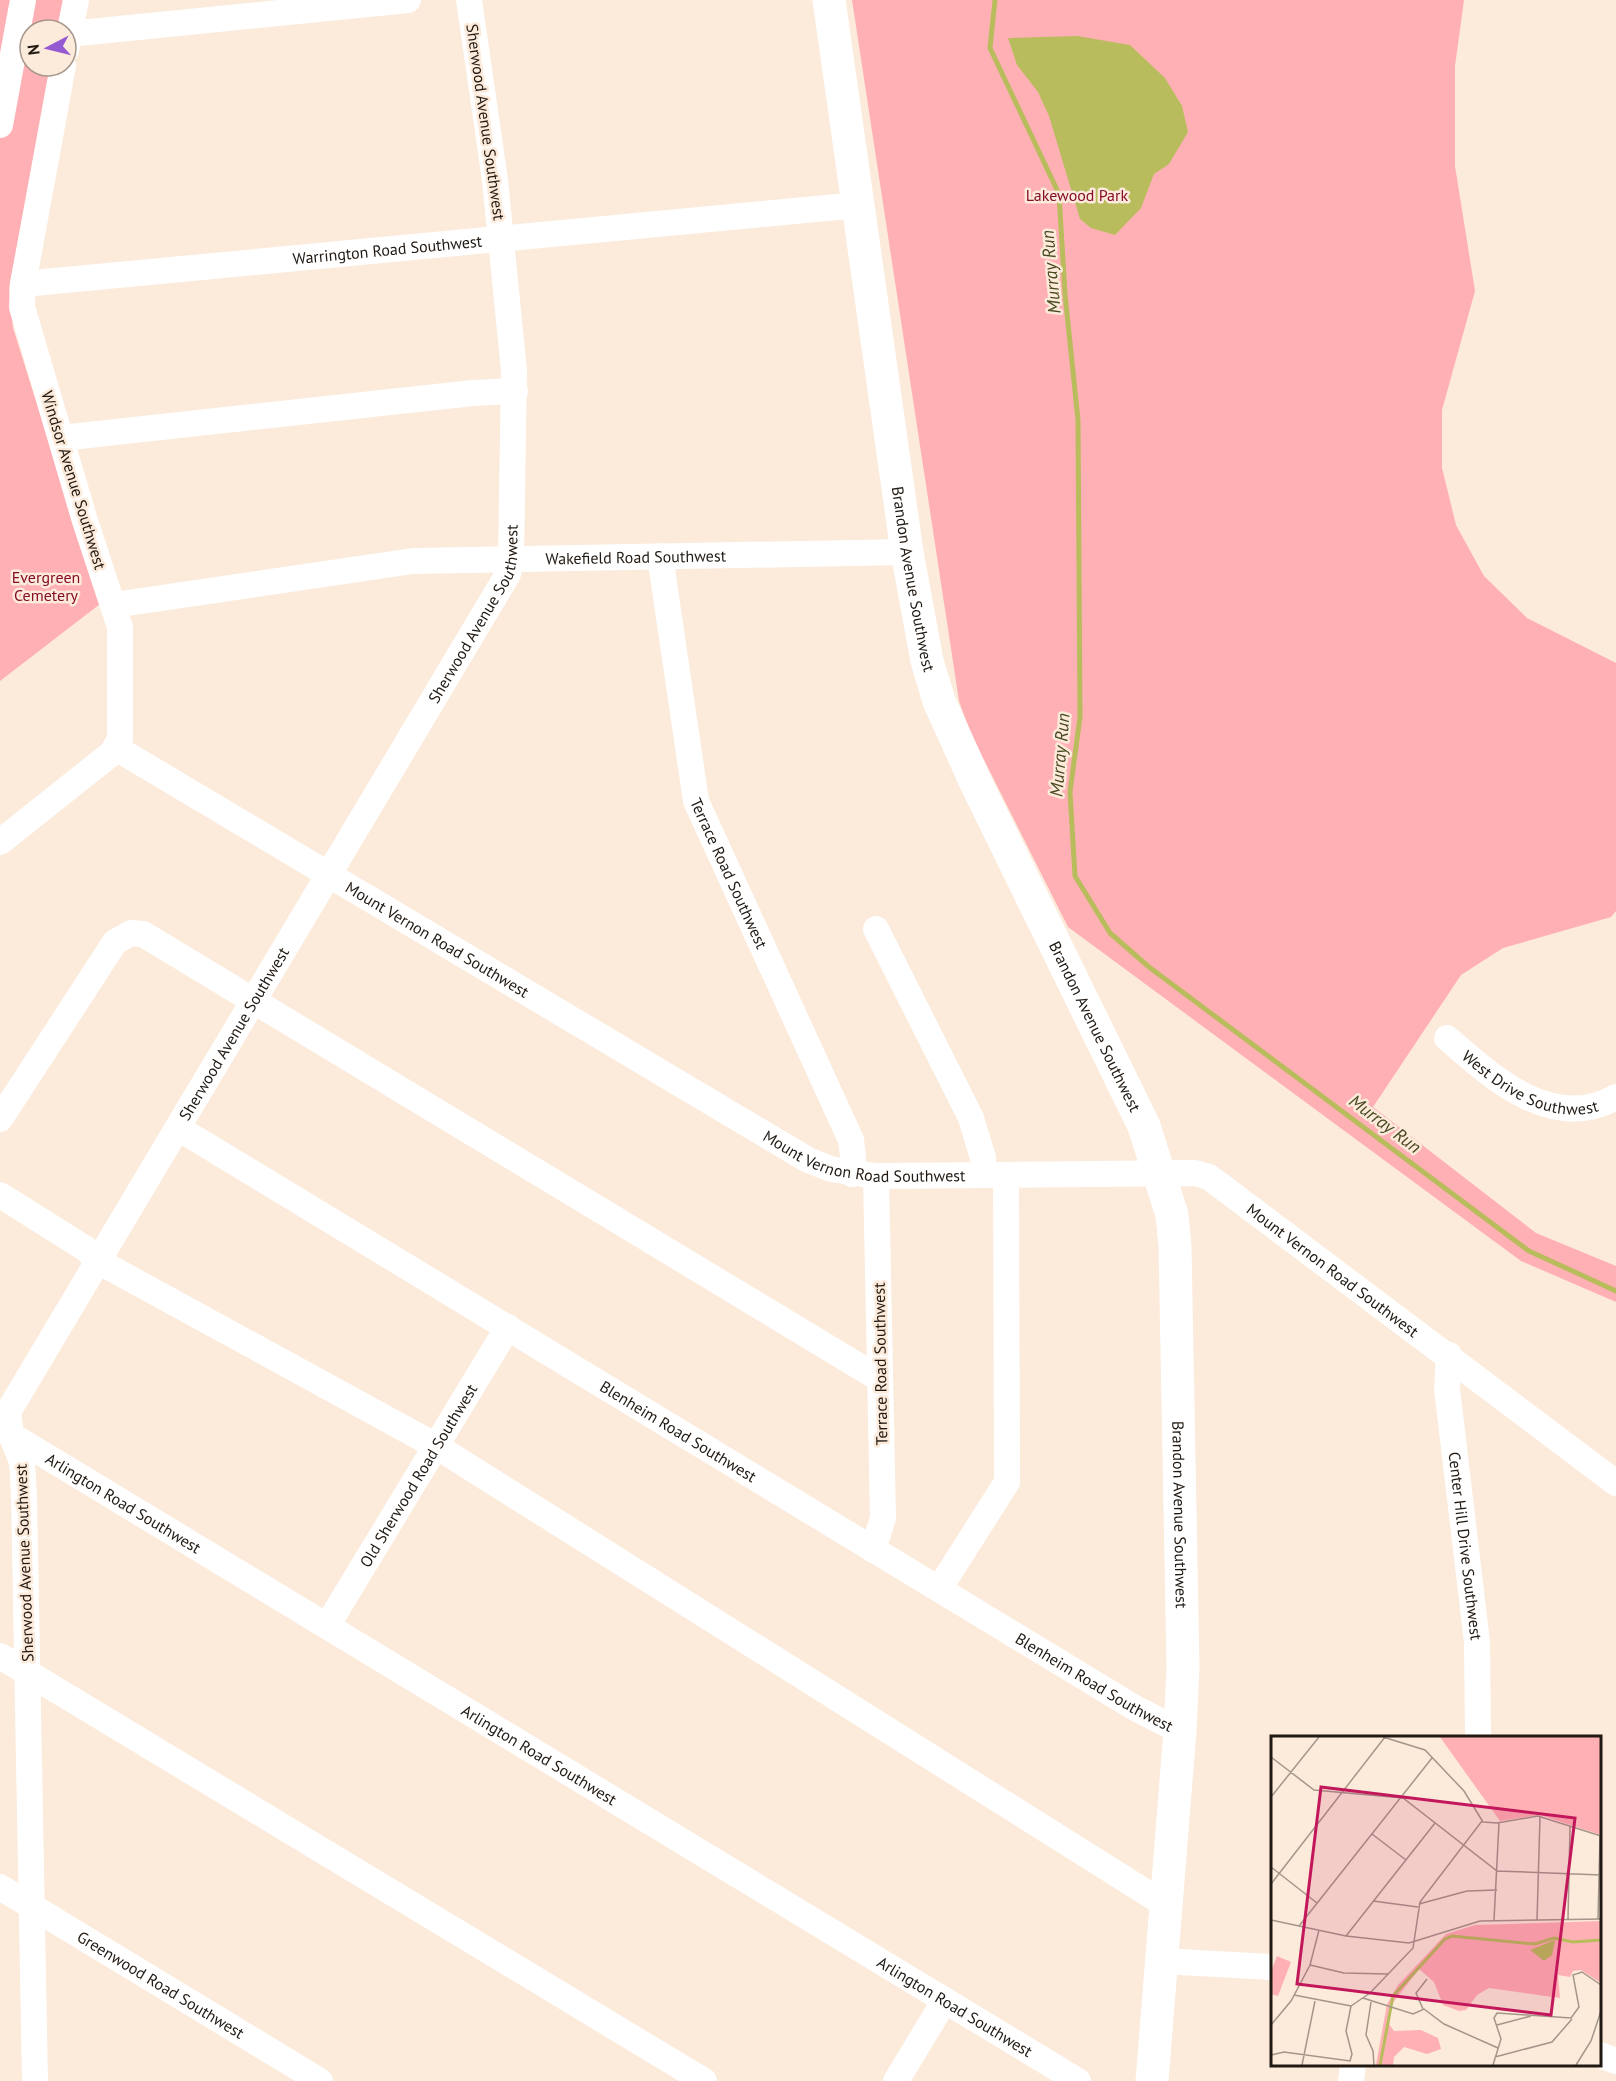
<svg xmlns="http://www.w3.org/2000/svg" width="1616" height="2081" viewBox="0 0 1616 2081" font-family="'PT Sans',sans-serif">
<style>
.green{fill:#ffb0b4}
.water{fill:#b8bc5c}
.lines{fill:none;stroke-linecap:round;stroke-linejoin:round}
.stream{stroke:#b8bc5c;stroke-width:5}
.minor{stroke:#fff;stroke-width:26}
.major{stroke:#fff;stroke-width:33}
.labels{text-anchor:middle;stroke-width:5;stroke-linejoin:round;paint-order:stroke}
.street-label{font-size:16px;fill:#211912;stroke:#fceada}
.park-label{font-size:16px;fill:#850e2b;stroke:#fceada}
.water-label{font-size:18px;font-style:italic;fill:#484921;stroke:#fceada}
.inset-river{fill:none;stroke:#b8bc5c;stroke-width:3}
.inset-road{fill:none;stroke:#a4968a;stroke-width:1.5}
.view{fill:#c2185b;fill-opacity:0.15;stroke:#c2185b;stroke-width:3}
.inset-edge{fill:none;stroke:#211912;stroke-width:3}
</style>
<rect width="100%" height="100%" fill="#fceada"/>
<!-- green -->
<g class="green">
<path d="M0 0H65L59 30H30V66H52L9 288 13 328 100 604 0 681Z"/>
<path d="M852 0H1464L1455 66V166L1475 291 1442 410V468L1456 525 1484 576 1527 618 1616 663V911L1611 917 1503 948 1461 975 1373 1107 1536 1233 1616 1266V1302L1521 1261 1068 927 971 734 959 701Z"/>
</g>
<!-- water -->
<path class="water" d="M1077 36 1130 45 1165 78 1182 106 1188 132 1169 164 1154 174 1141 208 1115 235 1091 228 1080 219 1049 116 1038 92 1017 65 1008 38Z"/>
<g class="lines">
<!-- stream -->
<path class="stream" d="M995 0 990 48 1059 194 1065 294 1078 420 1080 717 1070 792 1075 876 1110 933 1149 967 1529 1251 1616 1291"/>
<!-- minor -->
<g class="minor">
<path d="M69 34 408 0"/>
<path d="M66 50 76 0"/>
<path d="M0 125 23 0"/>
<path id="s1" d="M23 284 858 205"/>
<path d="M61 438 473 393 515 391"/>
<path id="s2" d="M660 556 696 801 851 1140 853 1156 852 1174"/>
<path id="s3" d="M114 605 413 561 907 552"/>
<path id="s4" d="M116 748 808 1160 831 1169 876 1176 1195 1173 1209 1177 1616 1483"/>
<path d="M0 842 112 753 120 739V627L85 521 22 307 23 284 63 66"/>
<path d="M876 929 971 1118 983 1158V1175"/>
<path id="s5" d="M1447 1038C1493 1078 1553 1133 1616 1097"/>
<path d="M0 1119 115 942 131 933 143 934 880 1379"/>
<path id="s6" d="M178 1128 1135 1708 1180 1731"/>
<path d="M0 1195 86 1249 98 1261 436 1446 1166 1905"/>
<path id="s7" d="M1449 1355 1447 1389 1477 1642 1478 1738"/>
<path id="s8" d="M8 1433 1078 2081"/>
<path d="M873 1550 883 1518 876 1176"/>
<path d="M939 1589 1007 1482 1006 1175"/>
<path id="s9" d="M327 1626 508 1327"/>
<path d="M0 1656 704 2081"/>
<path id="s10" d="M0 1887 320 2081"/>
<path d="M1161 1961 1272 1967"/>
<path d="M1600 2055 1616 2061"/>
<path id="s11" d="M35 2081 24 1495 22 1462 11 1434 8 1412 508 574 511 559 514 371 495 180 469 0"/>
<path d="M896 2081 945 2000"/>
<path d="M1351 2081 1353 2064"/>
</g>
<!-- major -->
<path class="major" id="s12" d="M829 0 907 552 927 661 939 701 975 781 1144 1126 1172 1215 1175 1246 1183 1667 1180 1731 1152 2081"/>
</g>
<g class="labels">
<!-- street labels -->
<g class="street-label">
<text transform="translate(486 122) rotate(82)" y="6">Sherwood Avenue Southwest</text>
<text dy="6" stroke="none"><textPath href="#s1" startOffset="366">Warrington Road Southwest</textPath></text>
<text transform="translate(74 480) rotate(73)" y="6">Windsor Avenue Southwest</text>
<text dy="6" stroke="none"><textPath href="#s3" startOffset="525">Wakefield Road Southwest</textPath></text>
<text dy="6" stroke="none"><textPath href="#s12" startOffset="585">Brandon Avenue Southwest</textPath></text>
<text dy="6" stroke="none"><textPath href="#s11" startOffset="1598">Sherwood Avenue Southwest</textPath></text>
<text dy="6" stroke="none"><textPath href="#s2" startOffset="327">Terrace Road Southwest</textPath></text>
<text dy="6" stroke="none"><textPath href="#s4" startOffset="374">Mount Vernon Road Southwest</textPath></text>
<text dy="6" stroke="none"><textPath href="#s12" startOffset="1071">Brandon Avenue Southwest</textPath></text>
<text dy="6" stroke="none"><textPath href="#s11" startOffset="1112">Sherwood Avenue Southwest</textPath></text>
<text dy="6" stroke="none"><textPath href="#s5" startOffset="98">West Drive Southwest</textPath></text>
<text dy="6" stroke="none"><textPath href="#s4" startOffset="860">Mount Vernon Road Southwest</textPath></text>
<text dy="6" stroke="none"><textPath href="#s4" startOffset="1364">Mount Vernon Road Southwest</textPath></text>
<text transform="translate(880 1364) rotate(-91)" y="6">Terrace Road Southwest</text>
<text dy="6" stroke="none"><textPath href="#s6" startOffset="585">Blenheim Road Southwest</textPath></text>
<text dy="6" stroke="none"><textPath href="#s9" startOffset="176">Old Sherwood Road Southwest</textPath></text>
<text dy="6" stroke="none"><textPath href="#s8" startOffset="135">Arlington Road Southwest</textPath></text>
<text dy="6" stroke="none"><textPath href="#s12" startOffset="1575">Brandon Avenue Southwest</textPath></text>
<text dy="6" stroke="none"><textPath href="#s7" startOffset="192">Center Hill Drive Southwest</textPath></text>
<text transform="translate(24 1563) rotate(-92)" y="6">Sherwood Avenue Southwest</text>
<text dy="6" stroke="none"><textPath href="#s6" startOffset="1071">Blenheim Road Southwest</textPath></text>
<text dy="6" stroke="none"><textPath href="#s8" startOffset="621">Arlington Road Southwest</textPath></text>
<text dy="6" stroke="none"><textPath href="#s10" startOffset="188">Greenwood Road Southwest</textPath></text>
<text dy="6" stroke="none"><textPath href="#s8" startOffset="1107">Arlington Road Southwest</textPath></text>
</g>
<!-- park labels -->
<g class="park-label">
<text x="1077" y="201">Lakewood Park</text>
<text x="46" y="583">Evergreen<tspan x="46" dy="18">Cemetery</tspan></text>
</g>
<!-- water labels -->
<g class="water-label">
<text transform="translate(1051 272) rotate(-95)" y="6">Murray Run</text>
<text transform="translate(1060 755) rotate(-85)" y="6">Murray Run</text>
<text transform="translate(1385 1124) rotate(37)" y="6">Murray Run</text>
</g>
</g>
<!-- overview -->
<g transform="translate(1271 1736)">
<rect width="330" height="330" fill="#fceada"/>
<path d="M169 1H330V99L269 79 229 85ZM330 185V247L310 234 302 235 299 241 287 239 289 262 218 252 206 259 195 274 188 275 172 269 163 246 148 233 121 268 118 288 123 295 150 294 167 302 170 313 156 318 133 311 123 321 122 329H105L116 268 127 249 175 198 204 189ZM6 220 20 226 7 260 0 258V235Z" fill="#ffb0b4"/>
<path d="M284 204 281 219 273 225 259 214Z" fill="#b8bc5c"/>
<path class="inset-river" d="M109 329 122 260 174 203 181 200 264 208 283 202 302 206 330 204"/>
<path class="inset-road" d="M112 1 154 14 193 55 212 86 226 87 267 80 330 100M0 21 43 54 132 62 226 135 330 139M0 61 48 1M101 98 135 124M0 131 46 167M0 148 114 1M102 165 147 171M148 168 196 155 226 154M297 183 299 90M327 183 329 100M0 184 75 200 138 207 209 185 330 183M223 184 228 87M266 184 269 81M28 190 161 22M75 200 164 87M39 229 73 237 117 238M23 259 80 270M92 262 142 278 153 273 173 288 227 312M100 266 95 299 102 315 103 329M80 270 99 257 142 212 149 166 211 85M152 273 145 257 156 243M0 289 20 265 39 229 48 194M226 289 260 280M0 319 13 316 79 325 81 318 75 295 80 270M224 321 281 306 301 283M31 329 44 265M222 329 230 303 223 282 226 277 300 282 308 271 302 239 311 236 330 249M305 329 320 305 330 275"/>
<path class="view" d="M50 51 304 82 280 279 26 248Z"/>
<rect width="330" height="330" class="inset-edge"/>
</g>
<!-- north arrow -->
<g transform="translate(48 48) rotate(263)"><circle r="28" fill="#fceada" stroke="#a4968a" stroke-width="1.5"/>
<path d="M0-4.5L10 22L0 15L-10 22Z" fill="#955ad1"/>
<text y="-9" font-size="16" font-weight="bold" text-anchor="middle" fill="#211912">N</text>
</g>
</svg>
